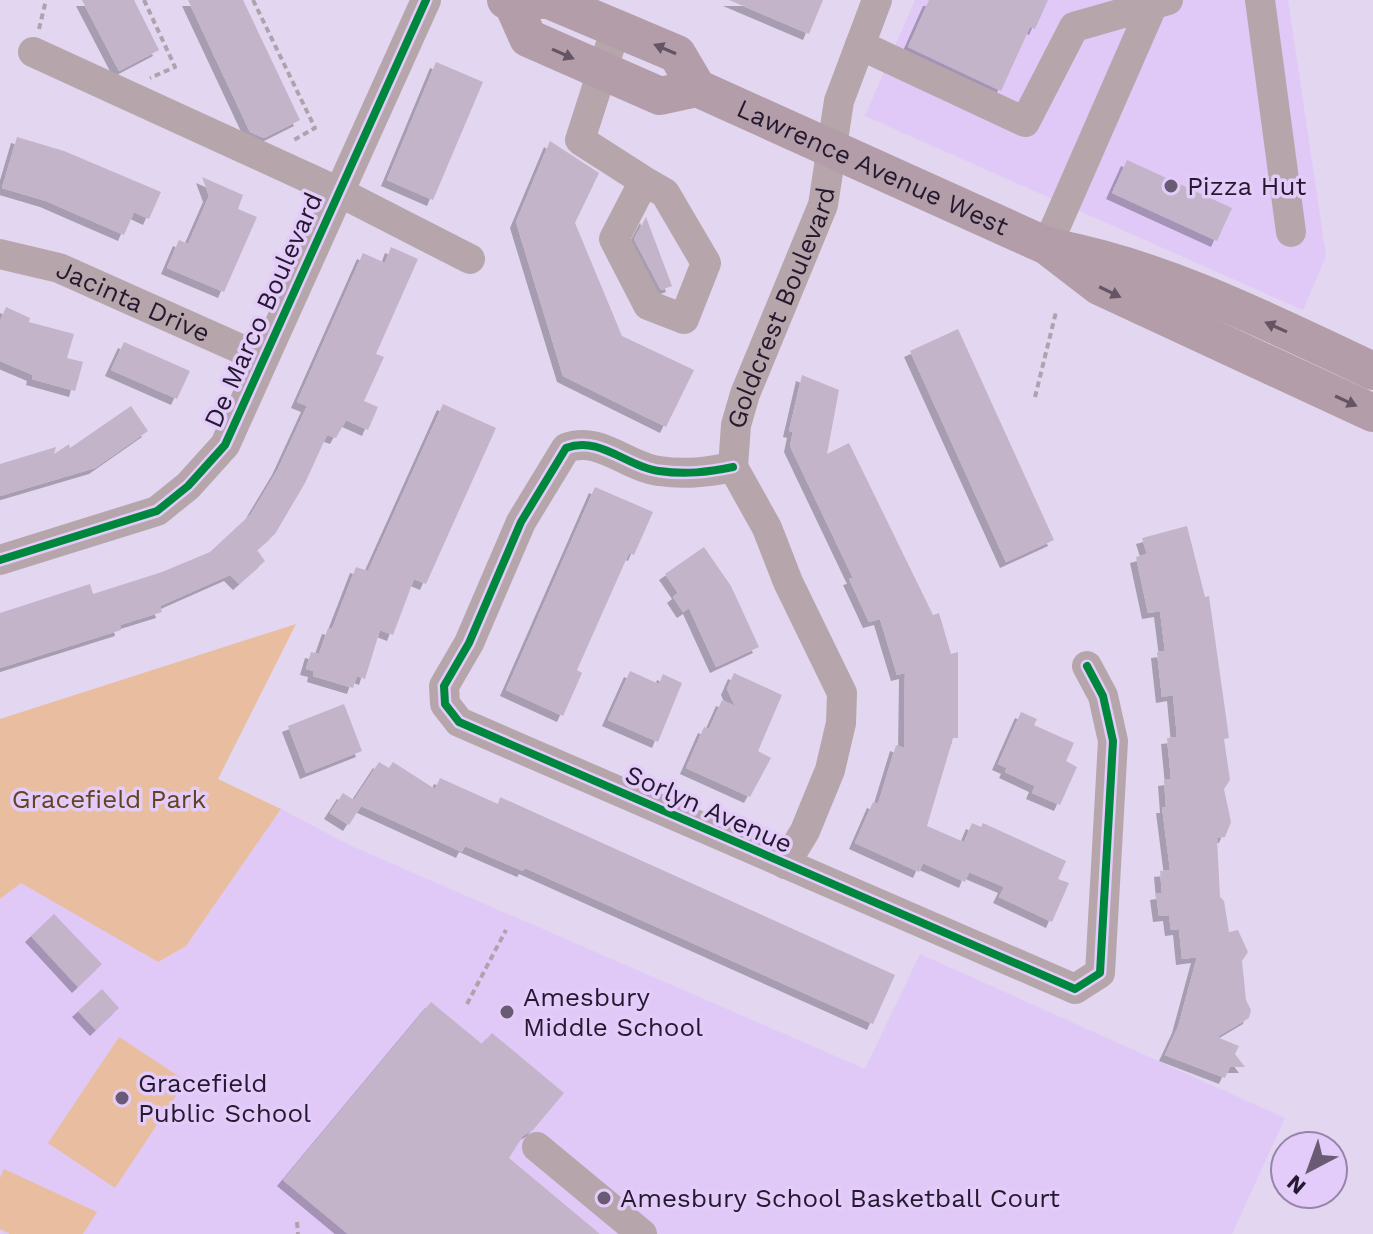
<svg xmlns="http://www.w3.org/2000/svg" width="1373" height="1234" viewBox="0 0 1373 1234" font-family="'Work Sans',sans-serif">
<style>
.built{fill:#e0c8f7}
.green{fill:#e9bea0}
.building{fill:#c4b4c9;filter:url(#shadow)}
.lines{fill:none;stroke-linecap:round;stroke-linejoin:round}
.path{stroke:#afa2ac;stroke-width:4;stroke-dasharray:6 4;stroke-linecap:butt}
.minor{stroke:#b6a6ab;stroke-width:30}
.major{stroke:#b29da8;stroke-width:38}
.cycleway-casing{stroke:#e3cbfa;stroke-width:13}
.cycleway{stroke:#00873e;stroke-width:8}
.oneway{fill:#645465}
.poi-dot{fill:#685b73;stroke:#e3cbfa;stroke-width:3}
.labels{text-anchor:middle;stroke-width:7;stroke-linejoin:round;paint-order:stroke}
.street-label{font-size:26px;fill:#25192f;stroke:#e3cbfa}
.poi-label{font-size:26px;fill:#25192f;stroke:#e3cbfa;text-anchor:start}
.park-label{font-size:26px;fill:#64441f;stroke:#e3cbfa}
</style>
<defs>
<filter id="shadow"><feDropShadow dx="-6" dy="6" stdDeviation="0" flood-color="#0004"/></filter>
</defs>
<rect width="100%" height="100%" fill="#e3d6f0"/>
<!-- built -->
<g class="built">
<path d="M915 0H1288L1326 256 1303 310 865 116Z"/>
<path d="M281 809 349 845 865 1069 920 954 1285 1118 1232 1234H0V899L21 882 158 962 186 946Z"/>
</g>
<!-- green -->
<g class="green">
<path d="M296 624 218 779 281 809 186 946 158 962 21 883 0 899V719Z"/>
<path d="M119 1037 186 1081 115 1188 48 1143Z"/>
<path d="M4 1169 97 1212 83 1234H10L0 1229V1178Z"/>
</g>
<!-- building -->
<g class="building">
<path d="M82 0H134L159 50 119 71Z"/>
<path d="M188 0H243L300 120 264 138 250 132Z"/>
<path d="M729 0H823L809 34Z"/>
<path d="M929 0H1048L1035 29 1030 27 1001 91 908 47Z"/>
<path d="M436 62 483 82 433 200 387 180Z"/>
<path d="M17 137 64 151 161 192 149 219 134 212 124 235 46 201 2 188Z"/>
<path d="M550 141 599 173 575 223 622 336 694 370 666 427 563 376 516 222Z"/>
<path d="M1127 160 1232 208 1217 241 1112 193Z"/>
<path d="M202 177 243 195 238 209 257 217 224 292 167 268 179 240 188 244 209 196Z"/>
<path d="M646 217 672 286 661 290 634 239Z"/>
<path d="M391 247 418 259 376 354 384 357 364 401 378 407 368 430 346 420 336 438 327 435 305 483 275 534 257 550 265 561 239 584 230 575 160 606 162 612 120 625 121 630 0 668V613L90 584 93 594 162 572 210 552 251 514 278 469 307 406 297 402 363 253 385 263Z"/>
<path d="M6 307 30 318 29 322 74 334 67 358 83 362 75 391 32 379 33 375 0 361V321Z"/>
<path d="M958 329 1054 540 1006 562 910 351Z"/>
<path d="M124 342 190 371 177 399 111 370Z"/>
<path d="M802 375 839 390 827 454 849 443 933 615 939 613 951 654 958 652V738H953L927 826 964 842 972 823 981 827 983 823 1066 861 1058 879 1069 883 1052 922 999 897 1004 887 969 872 965 882 923 863 919 872 855 843 873 802 878 804 896 745 904 748 905 673 897 675 880 619 869 622 849 579 853 578 790 446 793 432 789 431Z"/>
<path d="M443 404 496 428 426 584 414 579 393 635 380 630 365 679 357 676 353 688 313 676 314 671 306 669 311 652 319 654 328 628 332 629 356 567 368 571Z"/>
<path d="M131 406 148 431 95 468 0 496V464L56 447 54 454 69 444 70 448Z"/>
<path d="M595 487 653 512 634 555 629 553 577 670 582 673 563 716 506 690Z"/>
<path d="M1187 526 1205 597 1209 596 1229 738 1224 739 1230 780 1224 789 1231 822 1225 837 1217 838 1220 897 1224 901 1229 932 1238 930 1248 952 1242 961 1246 1000 1251 1010 1249 1018 1217 1037 1239 1046 1235 1054 1245 1067H1230L1225 1078 1165 1055 1178 1027 1197 957 1182 959 1179 929 1171 930 1169 915 1159 916 1156 894 1162 893 1160 871 1170 870 1162 807H1166L1164 780 1171 779 1167 738 1177 737 1173 695 1162 697 1157 652 1165 651 1160 611 1148 613 1136 557 1147 554 1142 538Z"/>
<path d="M704 547 731 586 759 647 716 667 689 608 683 612 673 597 678 593 665 574Z"/>
<path d="M630 671 659 684 663 674 682 683 658 742 608 720Z"/>
<path d="M734 673 782 695 758 751 771 758 750 797 686 768 704 727 709 729 722 700 735 706 727 689Z"/>
<path d="M344 704 362 751 306 773 288 726Z"/>
<path d="M1021 712 1037 719 1034 725 1074 743 1066 761 1077 767 1060 805 1032 793 1035 786 1005 772 1007 768 998 764Z"/>
<path d="M379 762 389 768 393 762 435 789 440 778 498 804 500 797 895 975 873 1024 525 868 523 871 465 846 462 852 361 806 349 825 330 813 343 793 354 800Z"/>
<path d="M54 914 102 964 78 987 31 936Z"/>
<path d="M102 989 119 1008 96 1030 78 1011Z"/>
<path d="M431 1002 482 1044 492 1033 564 1093 533 1130 523 1136 509 1158 600 1234H348L283 1180Z"/>
</g>
<g class="lines">
<!-- path -->
<g class="path">
<path d="M144 0 175 67 150 78"/>
<path d="M253 0 315 128 294 140"/>
<path d="M39 29 46 0"/>
<path d="M1035 397 1056 312"/>
<path d="M467 1004 506 930"/>
<path d="M297 1222 298 1234"/>
</g>
<!-- minor -->
<g class="minor">
<path d="M1260 0 1291 232"/>
<path d="M616 28 580 140 644 181 614 239 648 305 684 319 706 263 665 193 644 181"/>
<path d="M860 45 1025 122 1074 27 1168 0"/>
<path d="M33 52 339 192 470 259"/>
<path d="M1047 246 1154 2"/>
<path id="s1" d="M0 254 59 268 263 359"/>
<path d="M733 467C708 472 686 475 659 471 627 467 599 435 566 448L521 522 469 643 444 686 445 704 459 722 1075 989 1100 973 1113 741 1103 696 1087 666"/>
<path d="M0 560 157 511 188 486 225 445 426 0"/>
<path id="s2" d="M785 864 805 831 830 770 841 723 842 693 788 582 767 528 733 467 736 425 745 394 823 205 839 101 877 0"/>
<path d="M537 1147 642 1234"/>
</g>
<!-- major -->
<g class="major">
<path id="s3" d="M506 0H549L677 54 697 88 1047 246 1099 286 1373 413"/>
<path d="M512 2 528 38 660 96 697 88"/>
<path d="M1054 248C1165 269 1271 323 1373 371"/>
</g>
<!-- cycleway casing -->
<g class="cycleway-casing">
<g id="cycleway">
<path d="M733 467C708 472 686 475 659 471 627 467 599 435 566 448L521 522 469 643 444 686 445 704 459 722 1075 989 1100 973 1113 741 1103 696 1087 666"/>
<path d="M0 560 157 511 188 486 225 445 426 0"/>
</g>
</g>
<!-- cycleway -->
<use href="#cycleway" class="cycleway"/>
</g>
<!-- one-way arrows -->
<defs><path id="oneway-solid" d="M-6-.8H1V-3.2L6.5 0L1 3.2V.8H-6Z" transform="scale(2)"/></defs>
<g class="oneway">
<use href="#oneway-solid" transform="translate(665 49) rotate(-157)"/>
<use href="#oneway-solid" transform="translate(563 54) rotate(24)"/>
<use href="#oneway-solid" transform="translate(1110 292) rotate(26)"/>
<use href="#oneway-solid" transform="translate(1276 327) rotate(-156)"/>
<use href="#oneway-solid" transform="translate(1346 401) rotate(25)"/>
</g>
<!-- markers -->
<g class="poi-dot">
<circle cx="1171" cy="186" r="8"/>
<circle cx="507" cy="1012" r="8"/>
<circle cx="122" cy="1098" r="8"/>
<circle cx="604" cy="1198" r="8"/>
</g>
<g class="labels">
<!-- street labels -->
<g class="street-label">
<text dy="9" stroke="none"><textPath href="#s3" startOffset="414">Lawrence Avenue West</textPath></text>
<text dy="9" stroke="none"><textPath href="#s1" startOffset="142">Jacinta Drive</textPath></text>
<text dy="9" stroke="none"><textPath href="#s2" startOffset="602">Goldcrest Boulevard</textPath></text>
<text transform="translate(263 310) rotate(-66)" y="9">De Marco Boulevard</text>
<text transform="translate(709 809) rotate(24)" y="9">Sorlyn Avenue</text>
</g>
<!-- poi labels -->
<g class="poi-label">
<text x="1187" y="195">Pizza Hut</text>
<text x="523" y="1006">Amesbury<tspan x="523" dy="30">Middle School</tspan></text>
<text x="138" y="1092">Gracefield<tspan x="138" dy="30">Public School</tspan></text>
<text x="620" y="1207">Amesbury School Basketball Court</text>
</g>
<!-- park labels -->
<g class="park-label">
<text x="109" y="808">Gracefield Park</text>
</g>
</g>
<!-- north arrow -->
<g transform="translate(1309 1170) rotate(221)"><circle r="38" fill="#e3cbfa" stroke="#9784a9" stroke-width="2"/>
<path d="M0-6L14 30L0 20L-14 30Z" fill="#685b73"/>
<text y="-12" font-size="22" font-weight="bold" text-anchor="middle" fill="#25192f">N</text>
</g>
</svg>
